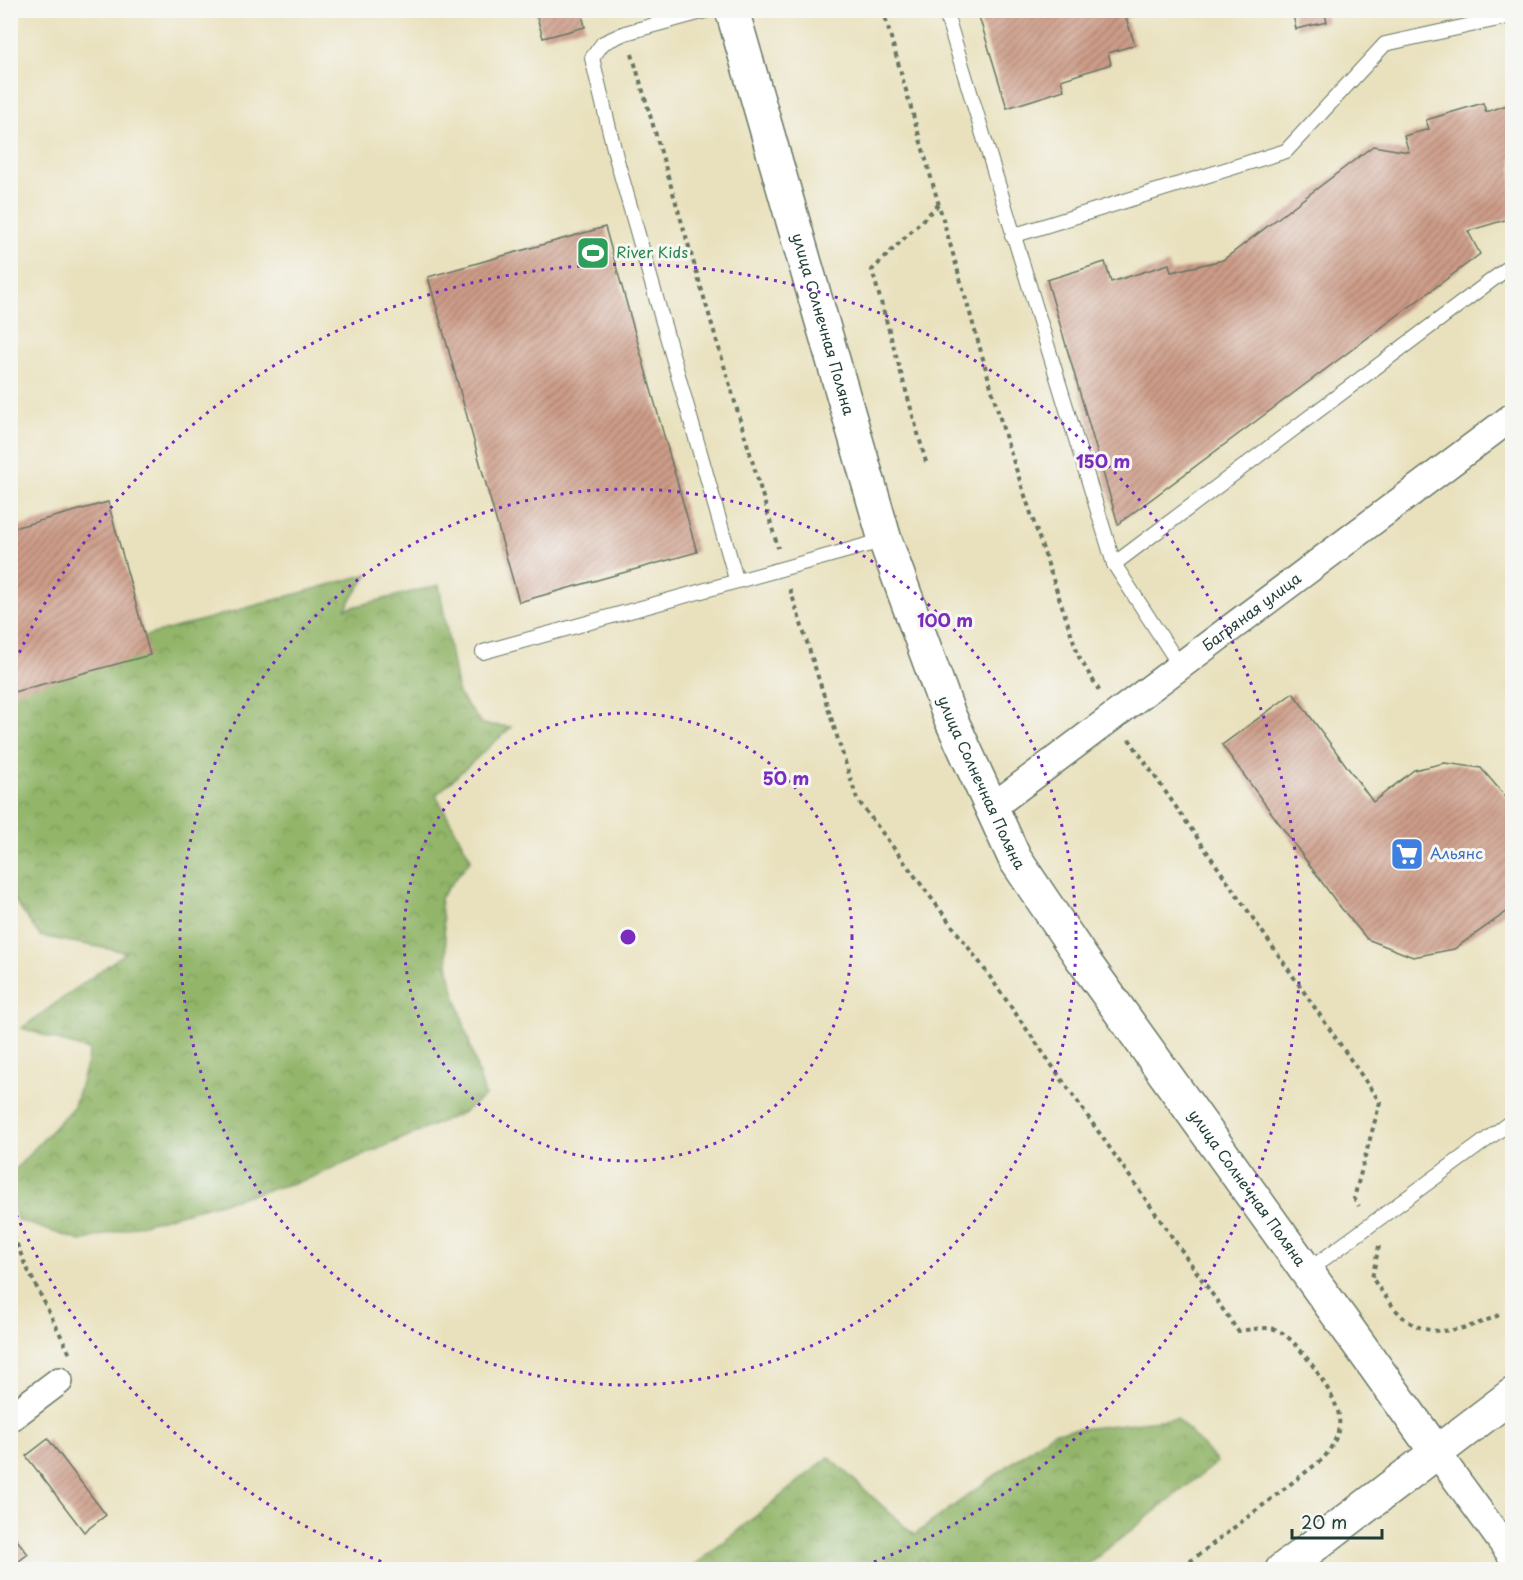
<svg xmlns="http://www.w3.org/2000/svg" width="1523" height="1580" viewBox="0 0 1523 1580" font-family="'Playpen Sans',sans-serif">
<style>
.forest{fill:url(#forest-crowns);stroke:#58794e;stroke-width:1.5}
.building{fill:url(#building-hatch)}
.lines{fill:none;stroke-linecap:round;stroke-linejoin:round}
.lane-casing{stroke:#667664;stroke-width:16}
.street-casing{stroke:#667664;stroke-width:30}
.secondary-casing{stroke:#667664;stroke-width:36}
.primary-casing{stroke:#667664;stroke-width:36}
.path{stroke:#667664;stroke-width:4;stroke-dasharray:4.5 4.5;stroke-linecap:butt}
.lane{stroke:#fff;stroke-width:14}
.street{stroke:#fff;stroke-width:27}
.secondary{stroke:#fff;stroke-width:33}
.primary{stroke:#fff;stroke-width:33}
.ring{fill:none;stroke:#7b2cbf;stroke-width:3;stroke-dasharray:3 6}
.labels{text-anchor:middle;stroke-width:6;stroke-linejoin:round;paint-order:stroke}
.leisure-label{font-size:15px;fill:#27864d;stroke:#f6f6f2;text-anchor:start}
.street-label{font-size:15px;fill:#1f3d34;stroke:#f6f6f2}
.shop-label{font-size:15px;fill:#366cbe;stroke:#f6f6f2;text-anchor:start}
.centre{fill:#7b2cbf;stroke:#f6f6f2;stroke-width:3}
.ring-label{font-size:18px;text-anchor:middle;font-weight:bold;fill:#7b2cbf;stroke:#f6f6f2;stroke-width:6;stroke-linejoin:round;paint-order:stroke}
</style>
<defs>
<pattern id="forest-crowns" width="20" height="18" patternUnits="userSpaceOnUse" patternTransform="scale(1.5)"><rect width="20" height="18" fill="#92b569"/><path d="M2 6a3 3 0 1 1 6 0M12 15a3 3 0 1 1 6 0" fill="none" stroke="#779457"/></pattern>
<pattern id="building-hatch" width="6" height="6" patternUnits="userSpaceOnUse" patternTransform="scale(1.5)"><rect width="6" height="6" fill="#cd9c88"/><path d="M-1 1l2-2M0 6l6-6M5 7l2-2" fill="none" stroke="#a68070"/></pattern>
</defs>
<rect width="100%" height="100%" fill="#f6f6f2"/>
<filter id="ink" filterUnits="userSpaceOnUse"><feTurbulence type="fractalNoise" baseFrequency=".0167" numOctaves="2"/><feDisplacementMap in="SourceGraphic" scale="12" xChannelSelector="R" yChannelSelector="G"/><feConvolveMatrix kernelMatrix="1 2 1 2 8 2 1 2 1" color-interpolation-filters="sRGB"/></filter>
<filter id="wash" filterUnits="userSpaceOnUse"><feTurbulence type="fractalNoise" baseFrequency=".008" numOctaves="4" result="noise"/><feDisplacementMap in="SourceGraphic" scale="24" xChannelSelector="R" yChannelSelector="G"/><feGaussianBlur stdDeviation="1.35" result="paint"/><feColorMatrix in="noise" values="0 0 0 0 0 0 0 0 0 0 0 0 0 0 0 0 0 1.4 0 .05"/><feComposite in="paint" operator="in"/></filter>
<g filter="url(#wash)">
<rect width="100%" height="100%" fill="#e9e1bd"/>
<!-- forest -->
<g class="forest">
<path d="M368 574 345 609 439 585 458 694 482 724 511 727 436 795 471 859 440 898 450 977 485 1096 462 1113 308 1179 81 1241 17 1220 11 1197 10 1175 74 1106 90 1051 22 1028 126 952 40 936 12 897 11 622 142 637Z"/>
<path d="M1177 1418 1217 1462 1082 1569H690L829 1457 914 1535 1054 1432Z"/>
</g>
<g id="blocks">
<!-- building -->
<g class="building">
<path d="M535 10H581L585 27 543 38Z"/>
<path d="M977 10H1136L1137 14 1126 18 1135 45 1108 53 1111 64 1061 80 1064 90 1007 108Z"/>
<path d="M1292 10H1324L1327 22 1296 29Z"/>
<path d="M1483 103 1486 112 1510 104 1512 113V218L1468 231 1480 254 1118 524 1047 280 1105 262 1111 282 1169 264 1171 272 1223 260 1373 146 1409 152 1404 136 1429 129 1426 120Z"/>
<path d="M605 227 697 552 519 602 428 277Z"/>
<path d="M108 502 150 655 10 693V529Z"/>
<path d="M1293 693 1373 802 1414 770 1445 763 1481 768 1512 804V908L1454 949 1413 957 1367 939 1337 903 1222 745Z"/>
<path d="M48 1439 106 1515 84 1532 26 1456Z"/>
<path d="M10 1531 28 1554 10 1568Z"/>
</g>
</g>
</g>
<g filter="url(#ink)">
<use href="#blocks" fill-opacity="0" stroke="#667664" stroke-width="1.5"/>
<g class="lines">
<!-- lane casing -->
<g class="lane-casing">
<g id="lane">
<path d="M709 10 625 33 603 43 592 58 616 157 736 579"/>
<path d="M945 10 1114 564 1180 666"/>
<path d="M1012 236 1286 151 1385 44 1512 16"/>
<path d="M1114 564 1512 265"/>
<path d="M483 652 885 540"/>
<path d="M1306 1272 1512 1121"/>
</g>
</g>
<!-- street casing -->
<g class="street-casing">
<g id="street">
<path id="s1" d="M991 808 1512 417"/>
<path d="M10 1418 59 1381"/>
<path d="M1437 1453 1512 1556"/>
</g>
</g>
<!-- secondary casing -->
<g class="secondary-casing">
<g id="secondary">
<path id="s2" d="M732 10 885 540 949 715 1015 859 1081 957 1437 1453"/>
</g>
</g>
<!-- primary casing -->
<g class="primary-casing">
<path id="primary" d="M1282 1570 1512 1395"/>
</g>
<!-- path -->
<g class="path">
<path d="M883 10 1006 439 1079 657 1100 692"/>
<path d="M632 54 778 548"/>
<path d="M926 462 872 270 939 204"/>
<path d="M790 589 857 799 983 967 1238 1331C1249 1330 1270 1325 1279 1331 1298 1340 1336 1395 1339 1416 1341 1433 1333 1445 1324 1458L1179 1570"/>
<path d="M1129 739 1380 1102 1354 1198 1359 1206"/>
<path d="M10 1227 24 1262 70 1354"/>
<path d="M1379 1246 1372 1278C1382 1291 1393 1309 1405 1319 1433 1341 1470 1328 1499 1315"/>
</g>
<!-- lane -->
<use href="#lane" class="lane"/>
<!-- street -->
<use href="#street" class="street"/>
<!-- secondary -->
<use href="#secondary" class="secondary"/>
<!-- primary -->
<use href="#primary" class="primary"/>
</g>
</g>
<!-- distance rings -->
<g class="ring">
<circle cx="628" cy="937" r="224"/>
<circle cx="628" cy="937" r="448"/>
<path d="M398 1568A672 672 0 0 1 12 1205M12 669A672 672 0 1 1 858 1568"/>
</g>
<!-- icons -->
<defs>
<g id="stadium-square" transform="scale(1.725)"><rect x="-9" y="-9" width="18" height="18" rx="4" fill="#2e9e5b" stroke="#f6f6f2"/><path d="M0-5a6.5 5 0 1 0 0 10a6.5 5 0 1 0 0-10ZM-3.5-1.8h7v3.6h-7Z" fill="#fff"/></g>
<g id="supermarket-square" transform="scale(1.725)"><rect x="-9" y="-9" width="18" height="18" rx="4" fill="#3f7fe0" stroke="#f6f6f2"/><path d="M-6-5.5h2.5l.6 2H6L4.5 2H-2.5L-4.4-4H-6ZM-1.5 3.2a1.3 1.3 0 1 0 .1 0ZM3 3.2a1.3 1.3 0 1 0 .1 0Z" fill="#fff"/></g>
</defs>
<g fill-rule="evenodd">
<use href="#stadium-square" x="593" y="253"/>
<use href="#supermarket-square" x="1407" y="854"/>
</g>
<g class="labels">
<!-- leisure labels -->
<g class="leisure-label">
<text x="616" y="258">River Kids</text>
</g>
<!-- street labels -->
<g class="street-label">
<text dy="5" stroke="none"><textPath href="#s2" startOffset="327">улица Солнечная Поляна</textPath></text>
<text dy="5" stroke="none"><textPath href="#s1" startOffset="326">Багряная улица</textPath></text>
<text dy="5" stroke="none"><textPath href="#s2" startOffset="813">улица Солнечная Поляна</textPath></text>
<text dy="5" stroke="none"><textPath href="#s2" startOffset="1299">улица Солнечная Поляна</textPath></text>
</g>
<!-- shop labels -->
<g class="shop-label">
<text x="1430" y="859">Альянс</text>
</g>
</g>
<circle cx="628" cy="937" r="9" class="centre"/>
<g class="ring-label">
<text x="1103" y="468">150 m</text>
<text x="945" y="627">100 m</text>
<text x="786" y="785">50 m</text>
</g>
<!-- margin -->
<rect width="1523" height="1580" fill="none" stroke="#f6f6f2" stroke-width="36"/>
<!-- scale -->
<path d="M1292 1529v9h90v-9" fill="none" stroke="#1f3d34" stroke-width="3"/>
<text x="1301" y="1529" font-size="18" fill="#1f3d34" stroke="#f6f6f2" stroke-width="4.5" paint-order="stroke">20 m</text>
</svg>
